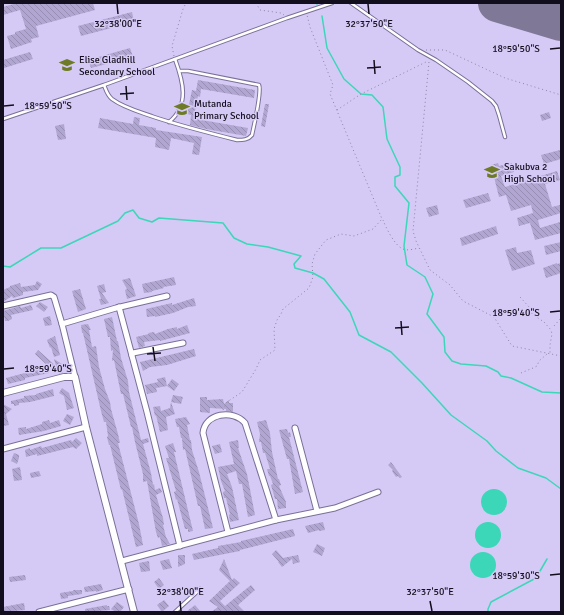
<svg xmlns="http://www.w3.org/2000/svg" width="564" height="615" viewBox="0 0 564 615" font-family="Signika,sans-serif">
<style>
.water{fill:#3cd6b9}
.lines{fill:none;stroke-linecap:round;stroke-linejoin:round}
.stream{stroke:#3cd6b9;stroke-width:1.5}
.runway{stroke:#807897;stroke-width:38}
.building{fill:url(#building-back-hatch)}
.service-casing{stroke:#7a6f97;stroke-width:4.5}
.minor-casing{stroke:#7a6f97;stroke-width:7}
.tertiary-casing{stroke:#7a6f97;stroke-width:8}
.path{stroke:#8d84a4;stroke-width:1;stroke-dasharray:1 3;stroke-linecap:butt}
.service{stroke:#fff;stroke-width:2.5}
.minor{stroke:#fff;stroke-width:5}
.tertiary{stroke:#fff;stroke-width:6}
.ticks{fill:none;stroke:#130e1d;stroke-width:1.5}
.labels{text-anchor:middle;stroke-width:3;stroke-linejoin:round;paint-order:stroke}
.poi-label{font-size:10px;fill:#130e1d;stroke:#d5caf5;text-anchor:start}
.ticks-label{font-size:10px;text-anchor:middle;fill:#130e1d;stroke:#d5caf5;stroke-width:3;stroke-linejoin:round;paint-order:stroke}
</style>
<defs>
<pattern id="building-back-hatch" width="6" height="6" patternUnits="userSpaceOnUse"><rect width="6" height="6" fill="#b1a6d1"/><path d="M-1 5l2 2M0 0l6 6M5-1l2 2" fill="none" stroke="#978eb3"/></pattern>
</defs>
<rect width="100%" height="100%" fill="#d5caf5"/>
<!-- water -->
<g class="water">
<circle cx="494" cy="502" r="13"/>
<circle cx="488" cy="535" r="13"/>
<circle cx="483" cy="565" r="13"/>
</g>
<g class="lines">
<!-- stream -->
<g class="stream">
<path d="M316 3 317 4"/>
<path d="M322 16 327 48 344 79 361 94 372 95 383 107 387 139 400 167V175L395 177V186L409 203 404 246 407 265 425 277 433 294 427 314 444 337 445 352 452 361 461 364 486 366 498 372 501 376 511 378 542 392 561 393"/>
<path d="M3 266 10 267 41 248H61L118 221 125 213 133 210 139 218 152 222 159 218 223 223 234 238 247 244 268 247 301 256 294 264 295 268 313 273 324 279 350 312 359 335 391 352 422 383 451 415 487 441 496 451 518 468 546 478 561 489"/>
<path d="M488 612V609L491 602 536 578 547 559"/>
</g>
<!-- runway -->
<path class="runway" d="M497 3 561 22"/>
</g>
<!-- building -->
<g class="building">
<path d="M17 3H93L95 10 36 26 39 37 31 39 32 42 11 49 7 36 15 34V32L26 29 20 10 3 15V7Z"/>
<path d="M132 12 134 22 81 36 78 26Z"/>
<path d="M130 48 133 57 91 68 88 60Z"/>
<path d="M30 52 33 59 4 68 3 60Z"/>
<path d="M198 80 255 90 254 98 201 89 200 97 198 96 195 111H197L196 119 248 128 246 136 206 129 190 125 191 115 187 114 192 90 196 91Z"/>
<path d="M265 104H269L265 127 261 126Z"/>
<path d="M549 112 551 118 542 121 540 115Z"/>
<path d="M134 117 140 118 139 125 156 128V130L202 137 199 155 192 154 194 143 171 138 169 150 155 147 156 138 98 128 100 118 133 124Z"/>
<path d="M64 124 66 139 58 140 55 126Z"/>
<path d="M560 150 561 159 544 164 541 155Z"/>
<path d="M498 163 499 166 512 163 514 172 501 176 505 187 557 171 560 180 545 184 552 207 560 205 561 213 538 220 540 228 560 222 561 233 535 240 530 223 519 226 517 218 533 213 531 205 511 211 506 195 499 197 491 165Z"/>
<path d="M488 193 491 201 466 208 463 200Z"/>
<path d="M437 205 439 214 429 217 426 208Z"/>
<path d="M496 226 498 234 462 246 460 238Z"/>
<path d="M561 242V251L546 255 544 246Z"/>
<path d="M516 247 517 253 531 250 535 264 512 271 505 250Z"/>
<path d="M557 263V264L561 263V273L546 278 543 268Z"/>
<path d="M174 277 176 285 163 287 164 288 152 291V292L144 293 142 284Z"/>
<path d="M130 278 136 296 127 299 125 290 127 289 122 280Z"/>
<path d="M37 281 42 284 38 290 23 292V295L13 298 12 296 3 302V290L10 287V286L20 283 21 287 35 285Z"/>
<path d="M104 284 106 292 102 293 109 303 101 305 99 299H101L97 286Z"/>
<path d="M80 289 86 309 78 312 72 291Z"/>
<path d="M194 298 196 306 188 307 173 313 155 317V316L147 317 146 309 172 303V305Z"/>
<path d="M40 302 48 307 44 312 36 306Z"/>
<path d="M31 305 33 310 11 315 12 319 8 321H5L3 311 20 306 21 308Z"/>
<path d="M50 316 52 325 45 326 43 318Z"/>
<path d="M112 317 117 341H118L121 358 128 381 129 392 141 440 148 438 149 442 143 444 151 473 153 485 154 484 155 490 160 488 162 492 156 495 163 518 164 525H163L166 537 170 544 162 546 160 537 158 538 156 532 147 481 143 482V474L135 442 132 427H131L123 394H121L114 360 112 361 113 350 111 351 110 337H108L104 319Z"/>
<path d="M88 324 91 330H89L92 347 96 346 99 367 105 389 110 402 111 409 118 434 120 443H118L139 524 143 545 136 547 122 489 121 490 110 445H109L107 437 108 436 106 422H104L101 411 83 333H82L81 325Z"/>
<path d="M187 325 190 333 160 341V340L144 342 145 346 139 348 136 337 149 334 148 333 154 332 155 334 168 329 177 327V329Z"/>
<path d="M55 336 60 355 54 357 51 347 50 348 47 340Z"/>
<path d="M194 349 196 356 167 365 150 367 143 371 140 362Z"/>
<path d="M38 350 56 366 54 359 62 364 59 369 63 373 60 374 48 366 35 354Z"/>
<path d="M47 367 49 373 25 378V380L8 384 6 378Z"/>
<path d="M165 377 167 386 156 388 157 392 147 394 145 385 158 382 157 379Z"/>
<path d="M172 379 179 384 174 391 167 386Z"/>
<path d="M62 388 69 393 74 408 67 410 64 396 59 393Z"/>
<path d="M53 389 54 396 30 402 19 403V405L14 406V404H11V401L24 398V396L36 395V394Z"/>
<path d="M173 395 183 397 181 404 171 402Z"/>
<path d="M200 397H207V400L223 399 224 404 229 400V403H233V412L226 411V409L210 408V413L200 412Z"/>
<path d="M171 402 175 414 166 417 168 430 160 432 156 415 155 416 153 407 160 406 161 411 170 408Z"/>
<path d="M3 404 12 409 6 414 9 425 3 426Z"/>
<path d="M67 414 74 417 70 425 63 421Z"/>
<path d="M186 417 190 424 187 425 190 440H191L192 450 199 472 213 528 205 529 200 506H198L185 449 183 450 182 438H181L179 427H177L175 419Z"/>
<path d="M49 420 50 423 59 420 61 426 44 431 19 435 18 428 26 427V429L42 424V422Z"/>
<path d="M266 420 270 433 272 452 278 479H279L281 485 279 486 286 502V508L278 509 277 499H275L271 485 273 484 270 476H269L267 469H270L265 453H263L261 442H259L260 434 257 422Z"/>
<path d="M287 429 288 433 290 432 291 437H289L303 492 295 494 289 459H287L279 430Z"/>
<path d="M76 438 82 443 76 449 73 447 37 456V454L26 457 25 450 30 448V450L41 446 42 448 71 440 72 442Z"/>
<path d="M238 440 239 448H238L247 474 255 515 248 517 242 484H239L236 471 227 474 232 487 239 520 230 522 229 515 230 514 226 498H224L223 492 225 491 221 481 218 467 234 464 229 442Z"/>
<path d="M173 443 176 452H174L193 531 188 532V529H185L177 499 176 500 174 492 176 491 166 458H169L165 446Z"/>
<path d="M220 444 222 452 215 454 212 446Z"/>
<path d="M14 453 19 455V458L17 464 11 461Z"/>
<path d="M391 462 402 477 400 478 398 476 396 477 392 471 393 470 388 465Z"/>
<path d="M20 467 22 480 14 481 12 469Z"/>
<path d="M39 471 41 476 31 478 30 473Z"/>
<path d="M323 522 325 530 319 531V530L308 533 305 526Z"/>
<path d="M293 529 295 536 240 550V551L194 560 192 554 218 548V546L241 542V541Z"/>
<path d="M317 544 325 548 322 556 313 552Z"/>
<path d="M276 550 283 558 298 555 300 562 293 564 292 559 282 567 278 562H279L272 554Z"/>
<path d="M178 555H185V564L178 567Z"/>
<path d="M169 559 172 568 163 570 160 561Z"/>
<path d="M224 559 232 580 234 578 240 583 220 601 225 606 251 585 255 590 238 605 245 612H211L218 607 209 601 230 581 219 570Z"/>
<path d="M149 561 150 571 141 572 139 563Z"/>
<path d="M25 575 26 580 10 582 9 577Z"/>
<path d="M159 578 164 585 159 589 154 582Z"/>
<path d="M101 584 103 590 96 592V591L85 592 84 587Z"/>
<path d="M73 590H82V594L68 596V598L61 599 60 593 73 591Z"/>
<path d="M164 600 169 606 162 612 157 605Z"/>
<path d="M117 602 124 607 120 612H116L111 609Z"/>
<path d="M24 603 25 610 3 612V607Z"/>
<path d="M107 605V606H109L110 610 85 612V609Z"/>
<path d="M195 605 201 612H186Z"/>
</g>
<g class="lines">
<!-- service casing -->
<g class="service-casing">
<g id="service">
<path d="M351 3 418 50 436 60 468 82 492 101 496 106 499 115 505 137"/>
<path d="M104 85C106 90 107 95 112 99 124 108 140 112 154 117 181 126 209 133 237 140 243 140 248 140 252 135 254 125 262 92 259 85L188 71H180"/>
<path d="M3 119 104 85 287 18 332 3"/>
<path d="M169 122C190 105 183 81 175 59"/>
<path d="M175 612 200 589"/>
</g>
</g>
<!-- minor casing -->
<g class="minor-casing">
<g id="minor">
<path d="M3 306 51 295 54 297 62 324"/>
<path d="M119 307 147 412 180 546"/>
<path d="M132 355 133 353 183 343"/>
<path d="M75 377 62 324 116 308 167 296"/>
<path d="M295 428 317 511"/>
<path d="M3 449 86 427"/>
<path d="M228 532 203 433C205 413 233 409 245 423L276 520"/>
<path d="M122 561 276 520 335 508 378 492"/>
<path d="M39 612 129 589"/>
</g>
</g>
<!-- tertiary casing -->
<g class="tertiary-casing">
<path id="tertiary" d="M3 393 64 377H75L86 427 134 612"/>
</g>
<!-- path -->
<g class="path">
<path d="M256 3 260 10 281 13 284 15"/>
<path d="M426 50H445L505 78 561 95"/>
<path d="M174 56 172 46 183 9 186 3"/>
<path d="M429 62 413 231 416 241 430 270 450 285 463 301 494 317 512 346 561 356"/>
<path d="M337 110 361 94 428 61"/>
<path d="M383 220C386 228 395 246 403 249 407 251 414 249 419 248"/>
<path d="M520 297 530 308 532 314 544 322 551 330 552 334 550 345V353"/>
<path d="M554 326 561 318"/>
<path d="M521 373 533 368 537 366 539 361 547 354"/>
<path d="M223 410 227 402 242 392 256 369 260 360 275 350 274 329 277 320 281 314 283 309 309 288 313 277 312 264 315 254 326 240 341 234 354 236 373 229 382 219 330 94 333 85 310 27 307 15"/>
</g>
<!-- service -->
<use href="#service" class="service"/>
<!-- minor -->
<use href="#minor" class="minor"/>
<!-- tertiary -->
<use href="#tertiary" class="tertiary"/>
</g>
<!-- ticks -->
<path class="ticks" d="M117 4 118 14M368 4 369 14M550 49 560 48M374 60 375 74M367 68 381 67M126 86 127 100M120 94 134 93M4 106 14 105M550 312 560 311M401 321 402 335M395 328 409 327M153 347 155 361M147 354 161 353M4 369 14 368M550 575 560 574M180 601 181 611M430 601 432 611"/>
<!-- icons -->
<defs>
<g id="school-bare" transform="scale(1.2)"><path d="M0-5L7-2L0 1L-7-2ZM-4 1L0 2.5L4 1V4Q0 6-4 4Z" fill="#6e7a26" stroke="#d5caf5" stroke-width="2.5" paint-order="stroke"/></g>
</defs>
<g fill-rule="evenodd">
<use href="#school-bare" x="67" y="65"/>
<use href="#school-bare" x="182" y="109"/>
<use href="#school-bare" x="492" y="172"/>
</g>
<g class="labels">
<!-- poi labels -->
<g class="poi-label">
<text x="79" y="63">Elise Gladhill<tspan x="79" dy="12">Secondary School</tspan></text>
<text x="194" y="107">Mutanda<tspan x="194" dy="12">Primary School</tspan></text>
<text x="504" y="170">Sakubva 2<tspan x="504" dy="12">High School</tspan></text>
</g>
</g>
<g class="ticks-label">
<text x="118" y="27">32°38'00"E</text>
<text x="369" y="27">32°37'50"E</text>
<text x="516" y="52">18°59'50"S</text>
<text x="48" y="109">18°59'50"S</text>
<text x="516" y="316">18°59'40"S</text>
<text x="48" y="372">18°59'40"S</text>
<text x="516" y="579">18°59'30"S</text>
<text x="180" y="595">32°38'00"E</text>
<text x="430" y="595">32°37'50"E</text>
</g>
<!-- border -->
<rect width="564" height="615" fill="none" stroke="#130e1d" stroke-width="8"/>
</svg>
